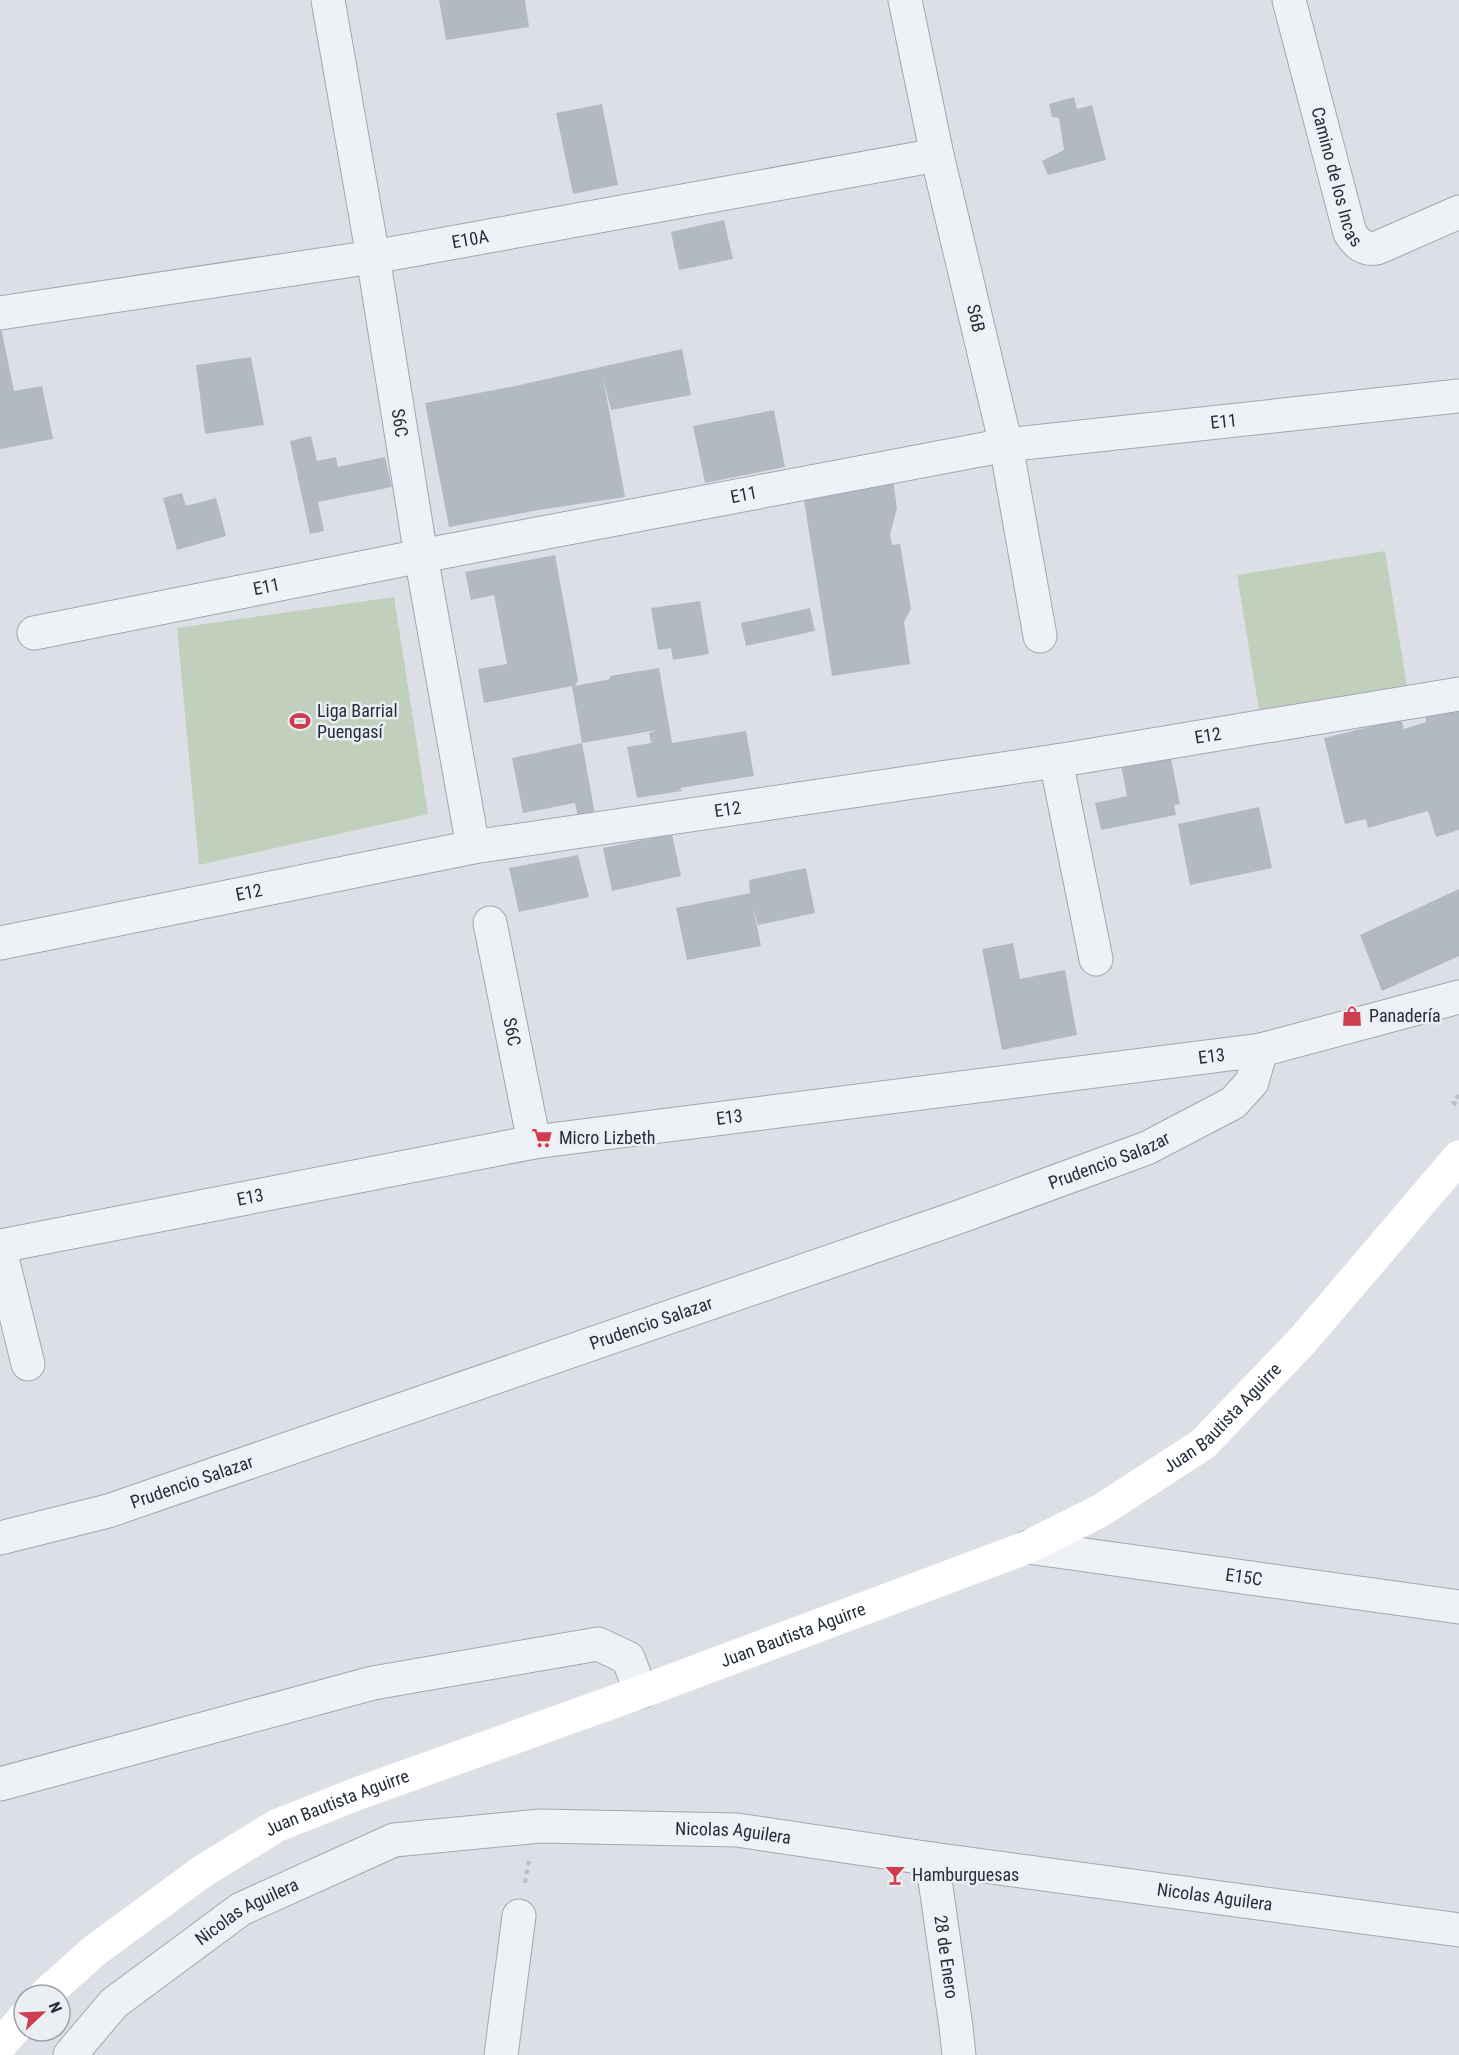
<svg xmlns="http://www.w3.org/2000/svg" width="1459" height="2055" viewBox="0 0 1459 2055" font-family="'Roboto Condensed',sans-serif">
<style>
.green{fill:#c1d0bd}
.building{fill:#b3b9c3}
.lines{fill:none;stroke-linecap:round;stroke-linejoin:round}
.street-casing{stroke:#a1a7b0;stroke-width:35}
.path{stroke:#babec5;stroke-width:4;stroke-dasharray:4.5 4.5;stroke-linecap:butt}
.street{stroke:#eef1f5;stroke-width:33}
.secondary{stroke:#fff;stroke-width:33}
.labels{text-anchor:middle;stroke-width:5;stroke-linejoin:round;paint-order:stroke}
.street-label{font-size:18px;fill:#252e3d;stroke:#ebeff4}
.poi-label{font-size:18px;fill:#252e3d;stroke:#ebeff4;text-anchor:start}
</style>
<rect width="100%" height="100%" fill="#dce0e6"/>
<!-- green -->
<g class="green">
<path d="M1385 551 1407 686 1259 710 1237 575Z"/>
<path d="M394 597 428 814 199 865 177 628Z"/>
</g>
<!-- building -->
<g class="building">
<path d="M439 0H525L529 27 446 40Z"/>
<path d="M1074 97 1077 109 1092 105 1106 160 1048 175 1042 161 1064 150 1059 118 1052 117 1049 104Z"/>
<path d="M602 104 618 185 573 194 556 113Z"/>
<path d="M724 220 733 259 679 270 671 232Z"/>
<path d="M0 323 14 391 42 386 53 439 0 449Z"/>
<path d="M682 349 691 395 611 410 603 377 625 497 539 510 449 527 425 403 515 386Z"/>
<path d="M251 357 264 425 205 434 196 365Z"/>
<path d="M774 410 785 467 705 483 693 426Z"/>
<path d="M311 436 317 461 336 457 338 467 385 457 392 487 318 502 324 531 310 534 290 441Z"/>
<path d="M892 472 897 508 890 535 892 545 900 544 911 609 904 622 910 664 832 676 803 494Z"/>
<path d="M182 493 186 506 216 498 226 536 177 550 163 498Z"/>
<path d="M555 555 578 680 575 686 610 679V676L659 668 672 743 746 731 754 776 680 788 682 791 637 798 627 747 651 743 649 733 657 730 582 743 572 686 484 703 478 669 507 664 494 595 471 600 465 572Z"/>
<path d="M700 601 709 654 673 660 671 648 658 650 651 608Z"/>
<path d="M810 608 815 631 746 646 741 623Z"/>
<path d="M1459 710V830L1436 837 1428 811 1368 828 1366 819 1345 824 1324 738 1401 719 1404 729 1426 722V715Z"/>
<path d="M582 743 595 814 578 817 575 803 523 813 512 758Z"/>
<path d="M1170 754 1180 804 1174 805 1176 815 1101 830 1095 803 1127 796 1121 765Z"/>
<path d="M1259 807 1272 868 1190 885 1178 824Z"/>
<path d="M672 834 681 876 612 891 603 848Z"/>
<path d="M578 855 589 897 519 912 509 868Z"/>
<path d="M806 868 815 913 758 925 753 906 761 946 687 960 676 908 750 893 749 880Z"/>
<path d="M1459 889V956L1382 991 1360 935Z"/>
<path d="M1013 943 1020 979 1065 970 1077 1035 1002 1050 982 949Z"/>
</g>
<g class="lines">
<!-- street casing -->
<g class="street-casing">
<g id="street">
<path id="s1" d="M328 0 373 257 421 556 473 847"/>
<path id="s2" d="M905 0 937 155 1006 445 1040 636"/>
<path id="s3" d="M1289 0 1350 233C1357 244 1364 250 1377 248L1459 212"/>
<path id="s4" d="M0 313 373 257 937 155"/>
<path id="s5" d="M34 633 421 556 1006 445 1459 396"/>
<path d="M1056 761 1096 959"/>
<path id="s6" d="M490 923 534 1142"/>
<path id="s7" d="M0 943 473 847 1056 761 1459 694"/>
<path id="s8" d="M0 1246 534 1142 1261 1050 1459 997"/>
<path d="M0 1250 28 1364"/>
<path id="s9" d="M0 1538 108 1511 956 1218 1147 1148 1233 1103 1252 1082 1261 1050"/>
<path id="s10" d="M1028 1547 1459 1607"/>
<path d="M0 1784 373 1683 598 1644 628 1658 641 1692"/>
<path id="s11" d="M932 1859 956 2027 959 2055"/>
<path id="s12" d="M70 2055 114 2003 241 1909 394 1840 540 1826 737 1830 932 1859 1459 1930"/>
<path d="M501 2055 519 1916"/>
</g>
</g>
<!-- path -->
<g class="path">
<path d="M1459 1095 1453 1102 1459 1107"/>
<path d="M525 1883 529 1861"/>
</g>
<!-- street -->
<use href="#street" class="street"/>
<!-- secondary -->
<g class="secondary">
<path id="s13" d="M45 1995 94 1951 203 1871 276 1826 359 1793 641 1692 1028 1547 1100 1511 1203 1444 1303 1340 1459 1157"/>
<path d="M0 2045 24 2018"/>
</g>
</g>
<!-- icons -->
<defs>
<g id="stadium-bare" transform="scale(1.62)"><path d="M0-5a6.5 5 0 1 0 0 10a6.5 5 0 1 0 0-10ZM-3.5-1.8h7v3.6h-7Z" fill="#d03c50" stroke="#ebeff4" stroke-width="2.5" paint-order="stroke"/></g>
<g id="shop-bare" transform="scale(1.62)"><path d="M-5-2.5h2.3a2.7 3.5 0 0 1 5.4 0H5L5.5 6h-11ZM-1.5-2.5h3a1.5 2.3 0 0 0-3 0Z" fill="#d03c50" stroke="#ebeff4" stroke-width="2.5" paint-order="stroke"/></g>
<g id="supermarket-bare" transform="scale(1.62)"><path d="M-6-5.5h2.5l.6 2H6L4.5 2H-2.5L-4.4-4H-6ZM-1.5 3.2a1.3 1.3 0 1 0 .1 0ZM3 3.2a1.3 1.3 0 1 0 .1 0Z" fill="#d03c50" stroke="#ebeff4" stroke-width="2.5" paint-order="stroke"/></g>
<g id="bar-bare" transform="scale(1.62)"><path d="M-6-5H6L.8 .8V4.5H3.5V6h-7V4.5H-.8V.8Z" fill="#d03c50" stroke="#ebeff4" stroke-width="2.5" paint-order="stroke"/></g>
</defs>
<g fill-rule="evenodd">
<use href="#stadium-bare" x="300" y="721"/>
<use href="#shop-bare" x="1352" y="1016"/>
<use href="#supermarket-bare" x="542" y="1138"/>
<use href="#bar-bare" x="895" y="1875"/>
</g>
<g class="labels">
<!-- street labels -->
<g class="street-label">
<text dy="6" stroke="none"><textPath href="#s3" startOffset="183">Camino de los Incas</textPath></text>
<text dy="6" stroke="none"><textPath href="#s4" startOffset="476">E10A</textPath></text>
<text dy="6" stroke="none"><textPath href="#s2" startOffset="326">S6B</textPath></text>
<text dy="6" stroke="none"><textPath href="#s5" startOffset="1209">E11</textPath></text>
<text dy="6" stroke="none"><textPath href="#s1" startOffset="429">S6C</textPath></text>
<text dy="6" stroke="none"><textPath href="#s5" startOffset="723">E11</textPath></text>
<text dy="6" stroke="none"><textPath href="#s5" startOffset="237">E11</textPath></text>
<text dy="6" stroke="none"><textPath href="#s7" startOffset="1226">E12</textPath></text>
<text dy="6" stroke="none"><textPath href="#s7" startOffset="740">E12</textPath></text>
<text dy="6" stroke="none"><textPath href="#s7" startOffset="254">E12</textPath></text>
<text dy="6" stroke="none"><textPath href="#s6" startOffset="111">S6C</textPath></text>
<text dy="6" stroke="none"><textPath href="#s8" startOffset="1227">E13</textPath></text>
<text dy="6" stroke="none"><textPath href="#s8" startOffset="741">E13</textPath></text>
<text dy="6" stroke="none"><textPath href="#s9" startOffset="1172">Prudencio Salazar</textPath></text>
<text dy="6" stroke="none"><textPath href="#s8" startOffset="255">E13</textPath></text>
<text dy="6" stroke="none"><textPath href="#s9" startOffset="686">Prudencio Salazar</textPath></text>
<text dy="6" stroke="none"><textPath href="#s13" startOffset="1324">Juan Bautista Aguirre</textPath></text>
<text dy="6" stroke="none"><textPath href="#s9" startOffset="200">Prudencio Salazar</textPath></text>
<text dy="6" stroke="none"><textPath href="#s10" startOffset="218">E15C</textPath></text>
<text dy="6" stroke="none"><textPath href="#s13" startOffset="838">Juan Bautista Aguirre</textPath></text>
<text dy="6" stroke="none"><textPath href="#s13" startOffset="352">Juan Bautista Aguirre</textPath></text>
<text dy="6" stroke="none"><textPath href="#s12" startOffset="734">Nicolas Aguilera</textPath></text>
<text dy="6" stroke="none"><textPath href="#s12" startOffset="1220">Nicolas Aguilera</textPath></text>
<text dy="6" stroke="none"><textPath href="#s12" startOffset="230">Nicolas Aguilera</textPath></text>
<text dy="6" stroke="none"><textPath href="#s11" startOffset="99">28 de Enero</textPath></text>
</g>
<!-- poi labels -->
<g class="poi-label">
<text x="317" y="717">Liga Barrial<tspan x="317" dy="21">Puengasí</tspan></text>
<text x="1369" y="1022">Panadería</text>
<text x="559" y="1144">Micro Lizbeth</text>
<text x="912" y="1881">Hamburguesas</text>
</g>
</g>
<!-- north arrow -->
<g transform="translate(42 2013) rotate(67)"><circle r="28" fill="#ebeff4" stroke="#9ca2ab" stroke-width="1.5"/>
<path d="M0-4.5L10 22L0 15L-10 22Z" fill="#d03c50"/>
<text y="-9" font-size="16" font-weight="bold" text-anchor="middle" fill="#252e3d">N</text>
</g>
</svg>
